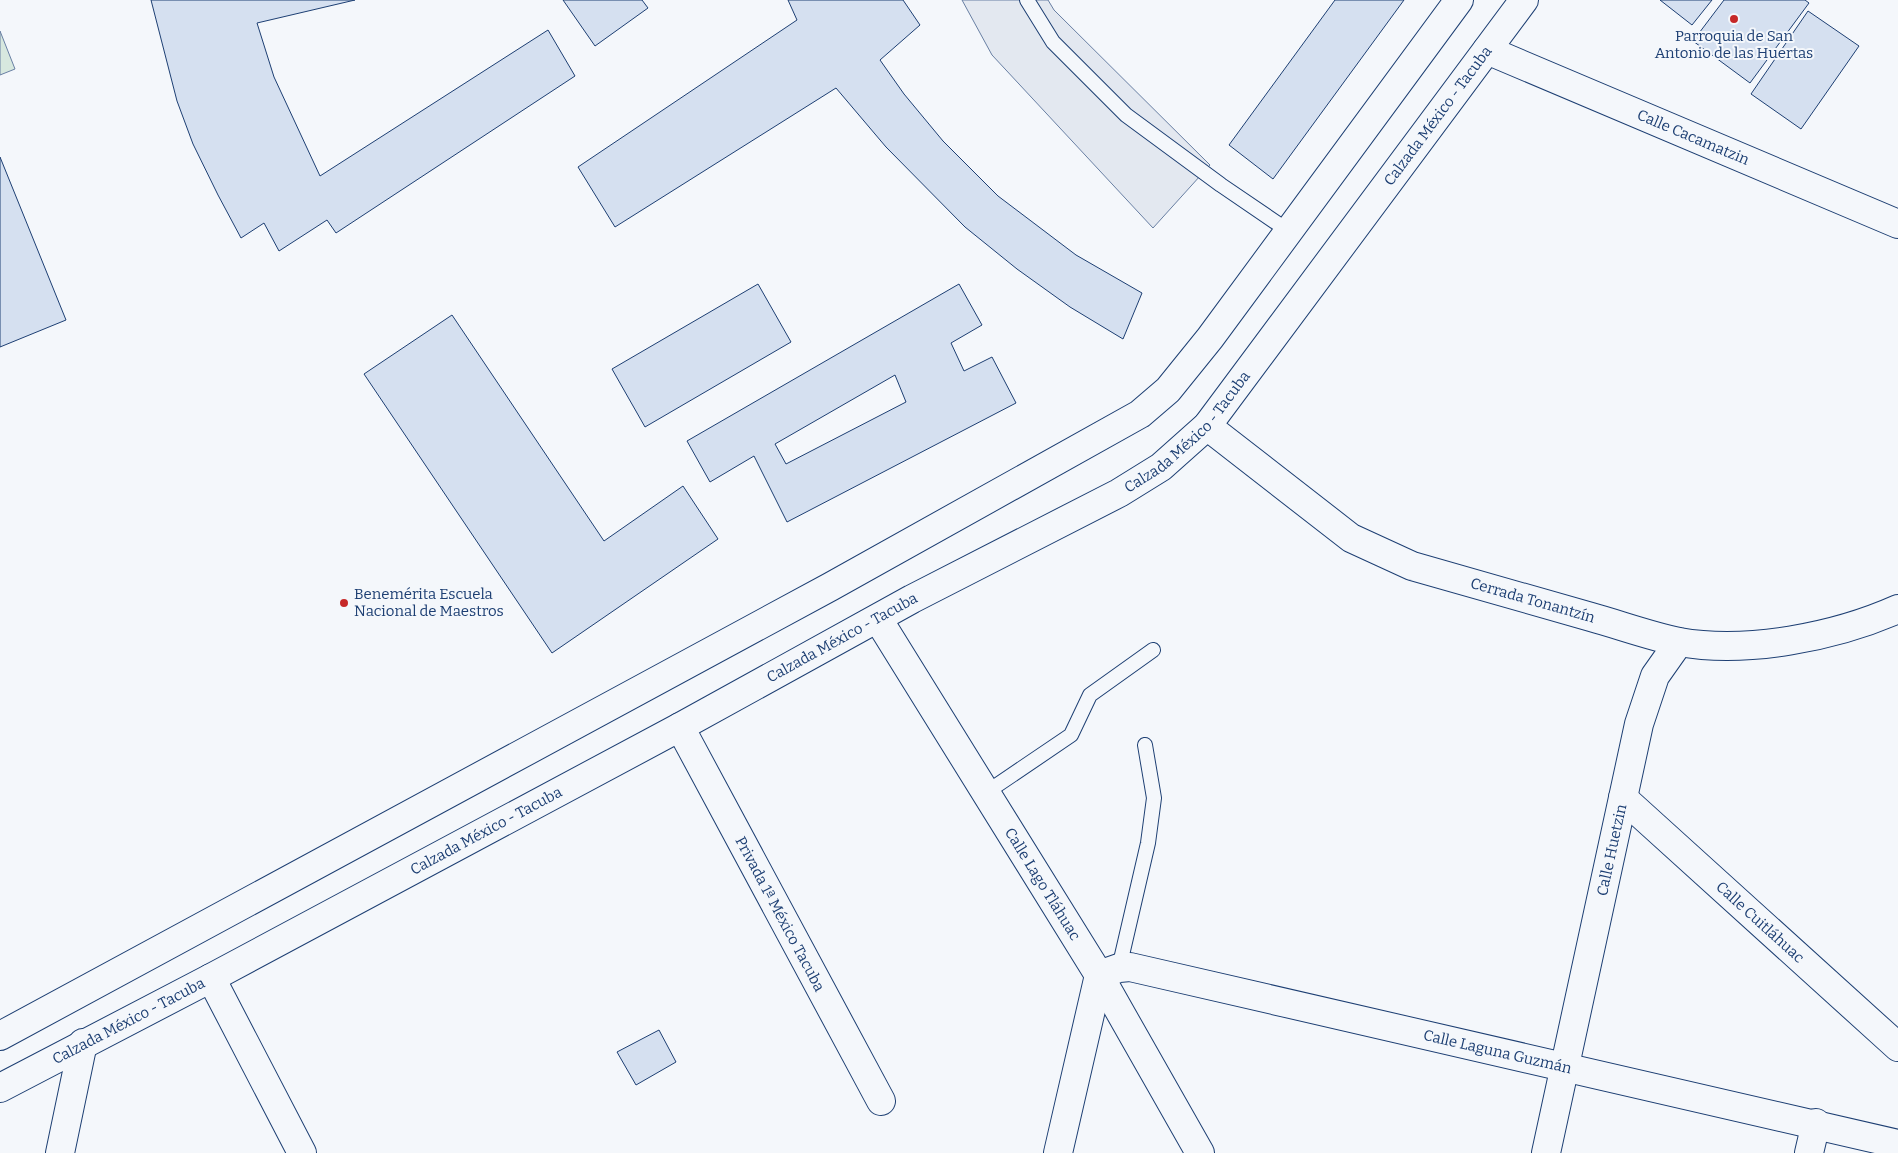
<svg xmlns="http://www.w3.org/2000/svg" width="1898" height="1153" viewBox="0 0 1898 1153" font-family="Bitter,serif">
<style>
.green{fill:#d7e8df;stroke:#687fa3}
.parking{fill:#e3e8f0;stroke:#687fa3}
.building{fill:#d5e0f0;stroke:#1d3f73;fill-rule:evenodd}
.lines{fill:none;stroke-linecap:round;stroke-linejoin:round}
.lane-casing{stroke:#1d3f73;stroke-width:16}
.street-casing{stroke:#1d3f73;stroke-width:30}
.secondary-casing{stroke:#1d3f73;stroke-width:30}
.lane{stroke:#f4f7fb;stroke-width:14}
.street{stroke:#f4f7fb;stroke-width:28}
.secondary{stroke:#f4f7fb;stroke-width:28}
.poi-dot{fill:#c62828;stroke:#f4f7fb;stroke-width:2}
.labels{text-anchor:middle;stroke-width:4;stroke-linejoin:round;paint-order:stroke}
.poi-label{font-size:15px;fill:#1d3f73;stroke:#f4f7fb}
.street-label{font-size:15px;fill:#1d3f73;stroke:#f4f7fb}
</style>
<rect width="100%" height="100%" fill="#f4f7fb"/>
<!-- green -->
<path class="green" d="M0 31 15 69 0 75Z"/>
<!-- parking -->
<path class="parking" d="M962 0H1048L1054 10 1210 165 1153 228 992 55Z"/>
<!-- building -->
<g class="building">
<path d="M151 0H355L257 23 274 77 320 176 548 30 575 76 336 233 327 220 279 251 264 223 241 238 218 195 193 144 177 101Z"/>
<path d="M563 0H642L648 8 595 46Z"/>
<path d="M788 0H903L920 25 880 60 904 94 943 141 998 196 1076 255 1142 293 1123 339 1070 307 1017 269 965 227 886 147 836 88 615 227 578 167 797 20Z"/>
<path d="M1335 0H1404L1273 179 1229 145Z"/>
<path d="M1660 0H1712L1692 25Z"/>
<path d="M1724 0H1805L1809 3 1750 83 1693 41Z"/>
<path d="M1808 11 1859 46 1801 129 1751 94Z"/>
<path d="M0 157 66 320 0 347Z"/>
<path d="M758 284 791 342 645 427 612 369Z"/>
<path d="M959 284 982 325 951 343 964 371 992 357 1016 403 787 522 754 456 710 482 687 441ZM895 375 906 402 786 464 775 444Z"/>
<path d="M452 315 604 541 683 486 718 539 552 653 364 374Z"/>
<path d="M659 1030 676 1062 636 1085 617 1052Z"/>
</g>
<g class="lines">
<!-- lane casing -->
<g class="lane-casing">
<g id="lane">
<path d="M1027 0 1053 42 1126 115 1221 185 1290 232"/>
<path d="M984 794 1071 735 1090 695 1153 650"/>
<path d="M1119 968 1148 843 1154 798 1145 745"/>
</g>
</g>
<!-- street casing -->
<g class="street-casing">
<g id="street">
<path id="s1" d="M1487 50 1898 224"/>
<path id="s2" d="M1207 426 1351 538 1412 566C1472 583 1532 600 1591 617 1620 625 1650 636 1679 642 1747 654 1835 637 1898 609"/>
<path id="s3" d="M878 619 1099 975 1200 1153"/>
<path d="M680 727 881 1101"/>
<path id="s4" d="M1623 798 1898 1047"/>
<path d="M211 978 302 1153"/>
<path d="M60 1153 83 1043"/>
<path id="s5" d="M1058 1153 1099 975 1119 968 1130 967 1898 1144"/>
<path id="s6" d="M1546 1153 1639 724 1655 676 1679 642"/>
<path d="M1809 1153 1816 1123"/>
</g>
</g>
<!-- secondary casing -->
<g class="secondary-casing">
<g id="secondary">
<path d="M0 1036 830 587 1140 414 1168 390 1210 338 1459 0"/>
<path id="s7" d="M0 1088 211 978 680 727 912 599 1119 493 1161 467 1207 426 1524 0"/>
</g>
</g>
<!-- lane -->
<use href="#lane" class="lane"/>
<!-- street -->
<use href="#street" class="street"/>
<!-- secondary -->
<use href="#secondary" class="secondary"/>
</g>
<!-- markers -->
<g class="poi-dot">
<circle cx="1734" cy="19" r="5"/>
<circle cx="344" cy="603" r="5"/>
</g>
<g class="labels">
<!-- poi labels -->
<g class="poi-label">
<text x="1734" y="41">Parroquia de San<tspan x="1734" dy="17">Antonio de las Huertas</tspan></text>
<text x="354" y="599" text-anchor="start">Benemérita Escuela<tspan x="354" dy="17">Nacional de Maestros</tspan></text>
</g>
<!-- street labels -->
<g class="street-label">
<text dy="5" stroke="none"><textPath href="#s7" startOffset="1765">Calzada México - Tacuba</textPath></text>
<text dy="5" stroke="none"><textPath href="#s1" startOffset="224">Calle Cacamatzin</textPath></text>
<text dy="5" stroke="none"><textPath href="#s7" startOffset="1360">Calzada México - Tacuba</textPath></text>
<text dy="5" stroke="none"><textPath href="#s2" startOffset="375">Cerrada Tonantzín</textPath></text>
<text dy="5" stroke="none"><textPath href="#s7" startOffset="955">Calzada México - Tacuba</textPath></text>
<text dy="5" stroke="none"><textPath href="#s7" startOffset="550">Calzada México - Tacuba</textPath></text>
<text dy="5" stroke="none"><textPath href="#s6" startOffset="310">Calle Huetzin</textPath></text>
<text dy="5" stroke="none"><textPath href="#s3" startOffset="312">Calle Lago Tláhuac</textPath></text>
<text transform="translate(780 914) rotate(62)" y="5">Privada 1ª México Tacuba</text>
<text dy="5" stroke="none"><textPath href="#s4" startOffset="185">Calle Cuitláhuac</textPath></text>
<text dy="5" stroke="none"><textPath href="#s7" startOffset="145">Calzada México - Tacuba</textPath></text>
<text dy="5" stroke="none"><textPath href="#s5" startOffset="592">Calle Laguna Guzmán</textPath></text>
</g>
</g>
</svg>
